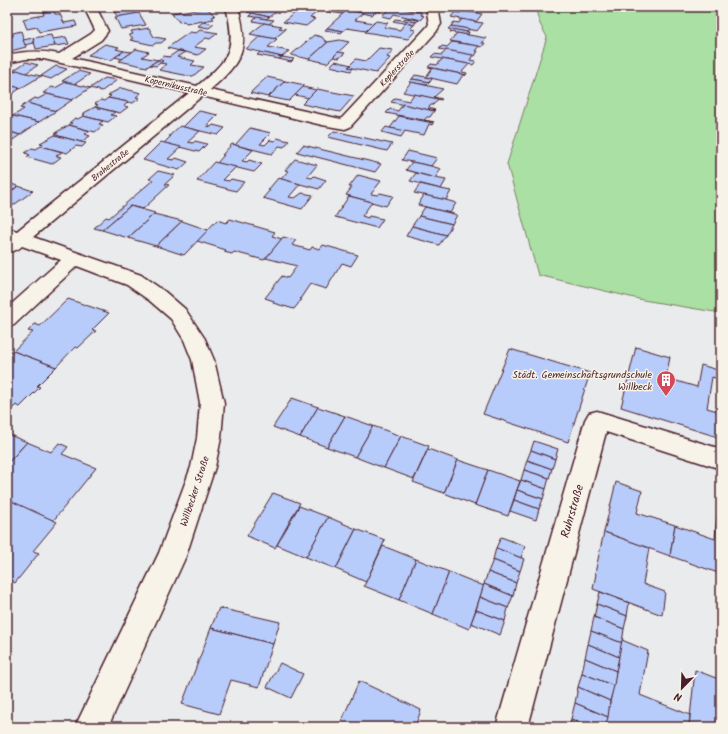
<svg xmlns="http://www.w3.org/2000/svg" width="728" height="734" viewBox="0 0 728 734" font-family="Kalam,sans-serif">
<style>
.green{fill:#aae0a3;stroke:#7a8067}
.building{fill:#b7ccfb;stroke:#4a1f2b}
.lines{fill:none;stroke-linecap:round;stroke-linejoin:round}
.minor-casing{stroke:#4a1f2b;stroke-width:3}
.minor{fill:#f7f3e8;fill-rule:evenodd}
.labels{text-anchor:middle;stroke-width:3;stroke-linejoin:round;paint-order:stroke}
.far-street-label{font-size:9px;fill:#4a1f2b;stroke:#f7f3e8}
.poi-label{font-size:10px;fill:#4a1f2b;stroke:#f7f3e8;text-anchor:end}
.street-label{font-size:10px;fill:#4a1f2b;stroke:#f7f3e8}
.near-street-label{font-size:12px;fill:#4a1f2b;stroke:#f7f3e8}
</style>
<rect width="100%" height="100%" fill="#eaebec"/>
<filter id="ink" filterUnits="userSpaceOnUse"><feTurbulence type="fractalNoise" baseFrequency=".025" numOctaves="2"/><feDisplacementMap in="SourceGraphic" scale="8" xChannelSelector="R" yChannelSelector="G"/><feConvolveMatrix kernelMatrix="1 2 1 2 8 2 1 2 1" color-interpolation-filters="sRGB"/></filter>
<g filter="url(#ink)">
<!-- green -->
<path class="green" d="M535 7H721V313L643 300 538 275 507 164 547 37 540 24Z"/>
<!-- building -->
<g class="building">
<path d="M114 7H146L116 12Z"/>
<path d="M255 7H276L273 9 278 10 269 17 247 12Z"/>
<path d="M309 7 338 8 350 7 342 14 308 8Z"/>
<path d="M361 7H360H384L380 12 376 11 372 15 356 12Z"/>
<path d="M391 7 421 12V15L424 16 420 20 394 14 391 18 382 16Z"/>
<path d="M453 7H474L480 9 477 13 452 9Z"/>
<path d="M205 8 208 9 215 16 212 17 214 19 186 24 184 21 179 22 172 13Z"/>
<path d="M308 8 319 10 310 18 315 19 306 26 283 22 296 12 302 13Z"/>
<path d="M134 9 135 14 118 17 114 12Z"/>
<path d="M54 10 55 14H60L64 23 75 21 77 26 39 32 37 27 27 29 23 19 44 15 43 12Z"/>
<path d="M347 10 363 13 355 20 374 23 366 31 347 28 343 31 327 28Z"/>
<path d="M462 11 477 13 482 14 476 22 451 17 455 12 460 13Z"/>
<path d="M139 13 146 25 121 29 115 17Z"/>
<path d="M252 13 269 17 266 19 249 16Z"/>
<path d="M257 17 266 19 274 20 269 24 253 21Z"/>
<path d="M405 18 419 20 416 22 403 20Z"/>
<path d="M395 19 403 20 416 22 414 25 393 21Z"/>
<path d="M462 19 476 22 483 23 477 31 451 26 454 22 459 23Z"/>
<path d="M376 21 388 23 384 27 400 30 405 23 414 25 410 29 416 30 408 39 365 32Z"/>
<path d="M203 22 214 24 209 28 198 26Z"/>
<path d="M264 23 282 26 279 28 286 29 274 39 250 34Z"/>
<path d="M451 26 469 29 467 32 448 29Z"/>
<path d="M149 28 154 37 166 39 161 43H156L153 45 130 40 133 38 129 35 133 34 131 31Z"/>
<path d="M327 28 343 31 341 33 325 30Z"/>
<path d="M452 29 467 32H469L468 35 450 32Z"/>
<path d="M200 30 218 33 210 39 206 38 194 47 206 49 198 55 167 48 190 32 196 33Z"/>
<path d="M21 31 26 47 7 52V37L13 36V33Z"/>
<path d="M457 33 486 38 482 43H485L482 47 450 41Z"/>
<path d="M51 35 55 46 36 49 33 38Z"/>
<path d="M314 35 322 37 325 41 328 42 309 59 291 55Z"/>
<path d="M260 36 277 39 268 47 289 51 282 57 246 49Z"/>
<path d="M66 37 69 44 55 46 53 39Z"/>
<path d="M33 38 34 43 25 45 23 40Z"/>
<path d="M340 40 349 42 327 63 309 59 328 42Z"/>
<path d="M452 42 479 46 475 51H478L475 56 439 49 442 46 447 47Z"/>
<path d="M105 44 119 47 116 49 124 51 111 60 88 55Z"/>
<path d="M379 48 393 50 387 57 390 58 376 73 348 67 356 59 366 61Z"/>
<path d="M136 49 149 52 142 57 158 60 147 67 119 61Z"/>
<path d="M446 50 473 55 470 60 476 61 473 65 431 57 434 54 442 55Z"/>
<path d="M124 51 132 52 122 59 115 57Z"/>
<path d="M178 51 185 52 177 57 195 61 191 65 204 67 193 76H189L159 70 166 64 160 63 163 61 158 60 164 56 169 57Z"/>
<path d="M260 52 282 57 279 59 257 55Z"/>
<path d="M338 52 345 53 339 58 333 57Z"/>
<path d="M282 57 294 59 291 62 279 59Z"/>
<path d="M442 59 469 64 462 72 467 73 466 75 428 67 431 64 437 65Z"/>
<path d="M158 60 163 61 156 66 150 65Z"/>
<path d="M335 61 351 65 348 67 353 68 351 71 330 66Z"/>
<path d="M26 62 38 65 26 73 14 70Z"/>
<path d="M56 66 67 69 51 79 41 76Z"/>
<path d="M432 68 466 75H463L457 84 426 77Z"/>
<path d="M17 70 26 73 41 76 21 88 7 85V76Z"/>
<path d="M78 71 90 74 75 84 62 81Z"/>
<path d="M415 75 426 77 432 79 430 82 412 79Z"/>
<path d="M267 77 285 81 268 97 250 93Z"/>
<path d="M105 78 117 80 102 91 90 88Z"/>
<path d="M412 79 430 82 427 85 409 82Z"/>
<path d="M285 81 305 85 289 101 268 97Z"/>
<path d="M66 82 75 84 90 88 72 100 43 93 52 87 55 88Z"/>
<path d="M411 82 443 89 434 97 442 99 441 100 403 92Z"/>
<path d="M7 85 21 88 7 97Z"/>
<path d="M303 87 316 90 309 98 295 95Z"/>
<path d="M121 88 141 93 136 97 140 98 133 103 108 98 111 96 108 95Z"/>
<path d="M317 89 354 96 340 112 302 104Z"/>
<path d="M47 94 72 100 56 111 27 103 35 98 38 99Z"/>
<path d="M414 94 438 99 433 105H431L428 108 435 110 434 111 391 102 395 98 409 101Z"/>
<path d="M108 98 128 102 124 106 128 107 120 113 95 107 98 105 95 104 101 100 104 101Z"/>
<path d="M27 103 56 111 39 122 13 116 24 109 20 108Z"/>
<path d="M403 104 434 111 430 117H427L424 120 434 122 386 113 390 109 398 111Z"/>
<path d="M95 107 115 112 111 115 116 116 108 122 83 116 85 114H82Z"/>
<path d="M199 111 218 115 207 126 211 127 213 125 225 128 218 135 183 127Z"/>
<path d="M10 115 13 116 39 122 20 135 7 131V116Z"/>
<path d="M83 116 103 121 99 124 103 125 95 132 69 125 72 123H69L75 118 78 119Z"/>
<path d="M399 116 433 123 432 125 429 124 424 135 390 128Z"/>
<path d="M69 125 90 131 85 134 90 136 81 142 55 135 58 133H55Z"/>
<path d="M180 126 200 131 188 142 193 143 195 141 207 144 199 152 164 143 171 136H169Z"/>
<path d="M386 127 390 128 405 131 401 137 382 132Z"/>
<path d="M250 128 271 133 260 144 265 145 270 140 274 141 277 138 289 141 284 147 279 146 272 154 235 145Z"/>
<path d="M7 131 20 135 7 144Z"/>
<path d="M334 131 392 144 387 151 328 137Z"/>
<path d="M55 135 81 142 86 143 82 147 76 146 67 153 41 146 43 144 40 143Z"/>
<path d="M161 142 181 147 168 159 174 160 176 158 188 162 179 170 143 160Z"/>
<path d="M232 144 253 150 242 161 247 162 249 160 262 164 254 172 217 163 224 155H222Z"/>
<path d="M303 145 381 164 375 172 297 152Z"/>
<path d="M41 146 62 152 56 156 61 157 52 164 27 157 30 155 25 153 32 148 36 149Z"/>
<path d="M408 151 437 158 431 166 402 160Z"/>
<path d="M295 159 317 165 307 177 312 178 314 176 326 180 319 189 281 179 288 171 285 170Z"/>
<path d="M214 162 236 167 223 180 229 181 231 179 244 182 236 191 197 181Z"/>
<path d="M412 162 431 166 441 169 435 178 406 170Z"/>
<path d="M158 171 175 175 165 184 169 185 143 209 130 206 102 230 94 228 106 217 109 218 153 180 149 179Z"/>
<path d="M416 173 435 178 446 180 441 189 410 181Z"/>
<path d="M358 175 381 181 371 194 378 195 380 193 393 196 386 206 346 195 352 187H349Z"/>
<path d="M278 178 300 184 289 197 295 198 302 193 313 195 302 209 263 198 270 190H268Z"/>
<path d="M7 183 18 186 7 195Z"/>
<path d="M420 184 441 189 451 191 446 200 414 193Z"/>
<path d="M18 186 33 191 11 207 7 206V195Z"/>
<path d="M424 195 446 200 456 203 450 213 418 205Z"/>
<path d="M349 196 372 202 362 216 368 218 369 216 383 219 377 228 335 217Z"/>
<path d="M130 206 155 213 128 238 102 230Z"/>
<path d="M425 207 450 213 457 215 452 224 419 216Z"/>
<path d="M154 214 182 221 156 246 128 238Z"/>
<path d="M419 216 452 224 446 235 412 226Z"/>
<path d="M230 219 275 232 272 236 282 239 264 260 234 252 232 254 224 252 226 250 197 241 217 220 226 223Z"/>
<path d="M182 221 208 230 184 255 156 246Z"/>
<path d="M412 226 446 235 439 245 406 236Z"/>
<path d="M283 237 296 240 292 245 310 250 312 247 320 249 323 245 358 255 351 266 342 263 326 289 310 284 300 299H302L294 309 273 303 274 301 265 298 282 276 288 278 297 266 266 258Z"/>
<path d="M68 299 109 313 92 330 96 331 78 348 75 347 56 367 13 351 33 332 28 331 35 324 40 326Z"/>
<path d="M636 347 670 357 666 378 697 387 701 365 721 371V380L712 377 707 408 721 412V438L621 407Z"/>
<path d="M510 349 590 373 568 442 483 414Z"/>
<path d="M13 351 56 367 37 386 40 387 20 407 16 405 7 414V356Z"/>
<path d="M292 398 318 407 300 437 273 427Z"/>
<path d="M318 407 345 416 327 447 300 437Z"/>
<path d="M345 416 373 426 355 457 327 447Z"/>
<path d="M373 426 401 436 384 468 355 457Z"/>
<path d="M7 434 27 442 7 464Z"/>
<path d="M401 436 429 446 414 479 384 468Z"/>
<path d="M534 441 558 449 555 459 531 450Z"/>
<path d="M27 442 51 452 59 443 68 447 62 454 96 468 53 521 7 500V464Z"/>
<path d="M428 449 458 460 444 493 413 482Z"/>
<path d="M531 450 555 459 552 469 527 460Z"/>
<path d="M458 460 488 470 475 505 444 493Z"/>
<path d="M527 460 552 469 549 478 524 470Z"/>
<path d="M488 470 520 481 508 516 475 505Z"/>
<path d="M524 470 549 478 546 489 521 480Z"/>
<path d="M521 480 546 489 543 499 517 490Z"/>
<path d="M616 482 642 491 637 513 675 525 670 556 604 532Z"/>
<path d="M517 490 543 499 539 509 514 500Z"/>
<path d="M273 493 300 503 275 548 247 536Z"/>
<path d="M9 500 57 522 33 551 39 553 15 583 11 581 7 585V502Z"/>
<path d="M514 500 539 509 536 520 510 511Z"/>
<path d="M299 506 328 517 306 557 277 545Z"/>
<path d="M717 516 721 517V574L670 556 675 525 715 539Z"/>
<path d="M328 517 356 529 336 569 306 557Z"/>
<path d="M356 529 385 540 366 582 336 569Z"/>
<path d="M604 532 649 548 643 584 665 592 662 615 593 589 596 574 595 573Z"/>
<path d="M501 537 525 546 521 558 496 548Z"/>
<path d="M383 546 416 559 399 600 364 586Z"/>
<path d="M496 548 524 559 520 571 493 560Z"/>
<path d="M416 559 449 572 433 614 399 600Z"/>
<path d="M493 560 520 571 516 583 488 572Z"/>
<path d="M449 572 484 586 469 629 433 614Z"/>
<path d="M488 572 516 583 513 596 484 584Z"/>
<path d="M484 584 513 596 508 608 480 597Z"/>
<path d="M600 592 629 603 627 616 597 604Z"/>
<path d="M480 597 508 608 505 621 476 610Z"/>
<path d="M597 604 627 616 624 629 594 617Z"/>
<path d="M219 608 280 622 273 644 211 628Z"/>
<path d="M476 610 505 621 500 635 471 623Z"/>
<path d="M594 617 624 629 622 643 591 631Z"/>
<path d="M211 628 273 644 259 687 231 680 219 714 182 704Z"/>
<path d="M591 631 622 643 619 657 588 644Z"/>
<path d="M622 640 648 651 640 695 690 715 689 727H616L606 723Z"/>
<path d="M588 644 619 657 616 671 585 658Z"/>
<path d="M585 658 616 671 614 686 582 673Z"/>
<path d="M280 663 303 674 291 698 267 687Z"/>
<path d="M695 670 721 680 717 726 719 727H689Z"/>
<path d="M582 673 614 686 610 701 578 687Z"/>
<path d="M359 681 421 710 415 727H339Z"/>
<path d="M578 687 610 701 608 717 575 703Z"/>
<path d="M575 703 608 717 605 727H591L571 719Z"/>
<path d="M571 719 591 727H569Z"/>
</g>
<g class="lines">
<!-- minor casing -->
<g class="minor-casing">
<g id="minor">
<path d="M84 7H96L108 31 101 40 72 58 197 86C229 60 237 49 226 7H238C250 48 242 62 210 90L341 119 427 27 429 24 426 7H438L441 24 436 32 350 127 345 129 322 125 202 96 33 237 141 275 164 291 185 309 205 339 214 360 224 403 221 438 215 467 186 556 108 727H75L159 553 191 467 197 438 200 403 192 360 184 340 171 319 150 301 127 285 77 266 14 325 7 327V308L61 260 22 246C18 250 13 252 7 251V228L17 231 189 93 44 59H26L7 63V55C25 51 40 50 59 54L91 34 95 30Z"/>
<path d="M597 411 721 449V469L606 432 528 727H496L585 420 589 413Z"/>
</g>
</g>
<!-- minor -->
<use href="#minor" class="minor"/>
</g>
</g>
<!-- icons -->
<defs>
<g id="building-pin" transform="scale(1)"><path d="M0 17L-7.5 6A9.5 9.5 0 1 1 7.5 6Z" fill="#d1495b" stroke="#f7f3e8"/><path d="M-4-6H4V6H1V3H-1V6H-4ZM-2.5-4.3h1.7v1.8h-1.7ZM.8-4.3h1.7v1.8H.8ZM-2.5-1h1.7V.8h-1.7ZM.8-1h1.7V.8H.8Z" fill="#fff"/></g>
</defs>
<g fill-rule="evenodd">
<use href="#building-pin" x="666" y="380"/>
</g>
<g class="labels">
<!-- far-street labels -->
<g class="far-street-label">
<text transform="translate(397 68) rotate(-47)" y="3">Keplerstraße</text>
<text transform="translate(176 86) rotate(13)" y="3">Kopernikusstraße</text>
<text transform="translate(110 165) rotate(-39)" y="3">Brahestraße</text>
</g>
<!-- poi labels -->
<g class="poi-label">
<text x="652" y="378">Städt. Gemeinschaftsgrundschule<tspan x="652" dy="12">Willbeck</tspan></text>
</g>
<!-- street labels -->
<g class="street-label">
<text transform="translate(194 491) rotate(-72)" y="4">Willbecker Straße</text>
</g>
<!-- near-street labels -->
<g class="near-street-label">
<text transform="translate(572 511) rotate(-74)" y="4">Ruhrstraße</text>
</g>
</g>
<!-- margin -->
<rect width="728" height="734" fill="none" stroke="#f7f3e8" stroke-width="24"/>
<rect x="12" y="12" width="704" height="710" fill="none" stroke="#4a1f2b" stroke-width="1.5" filter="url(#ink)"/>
<!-- north arrow -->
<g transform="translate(682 688) rotate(203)" stroke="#f7f3e8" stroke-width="3" paint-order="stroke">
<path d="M0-3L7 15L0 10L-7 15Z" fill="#4a1f2b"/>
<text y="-6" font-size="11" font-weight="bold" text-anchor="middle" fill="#4a1f2b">N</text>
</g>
</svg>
